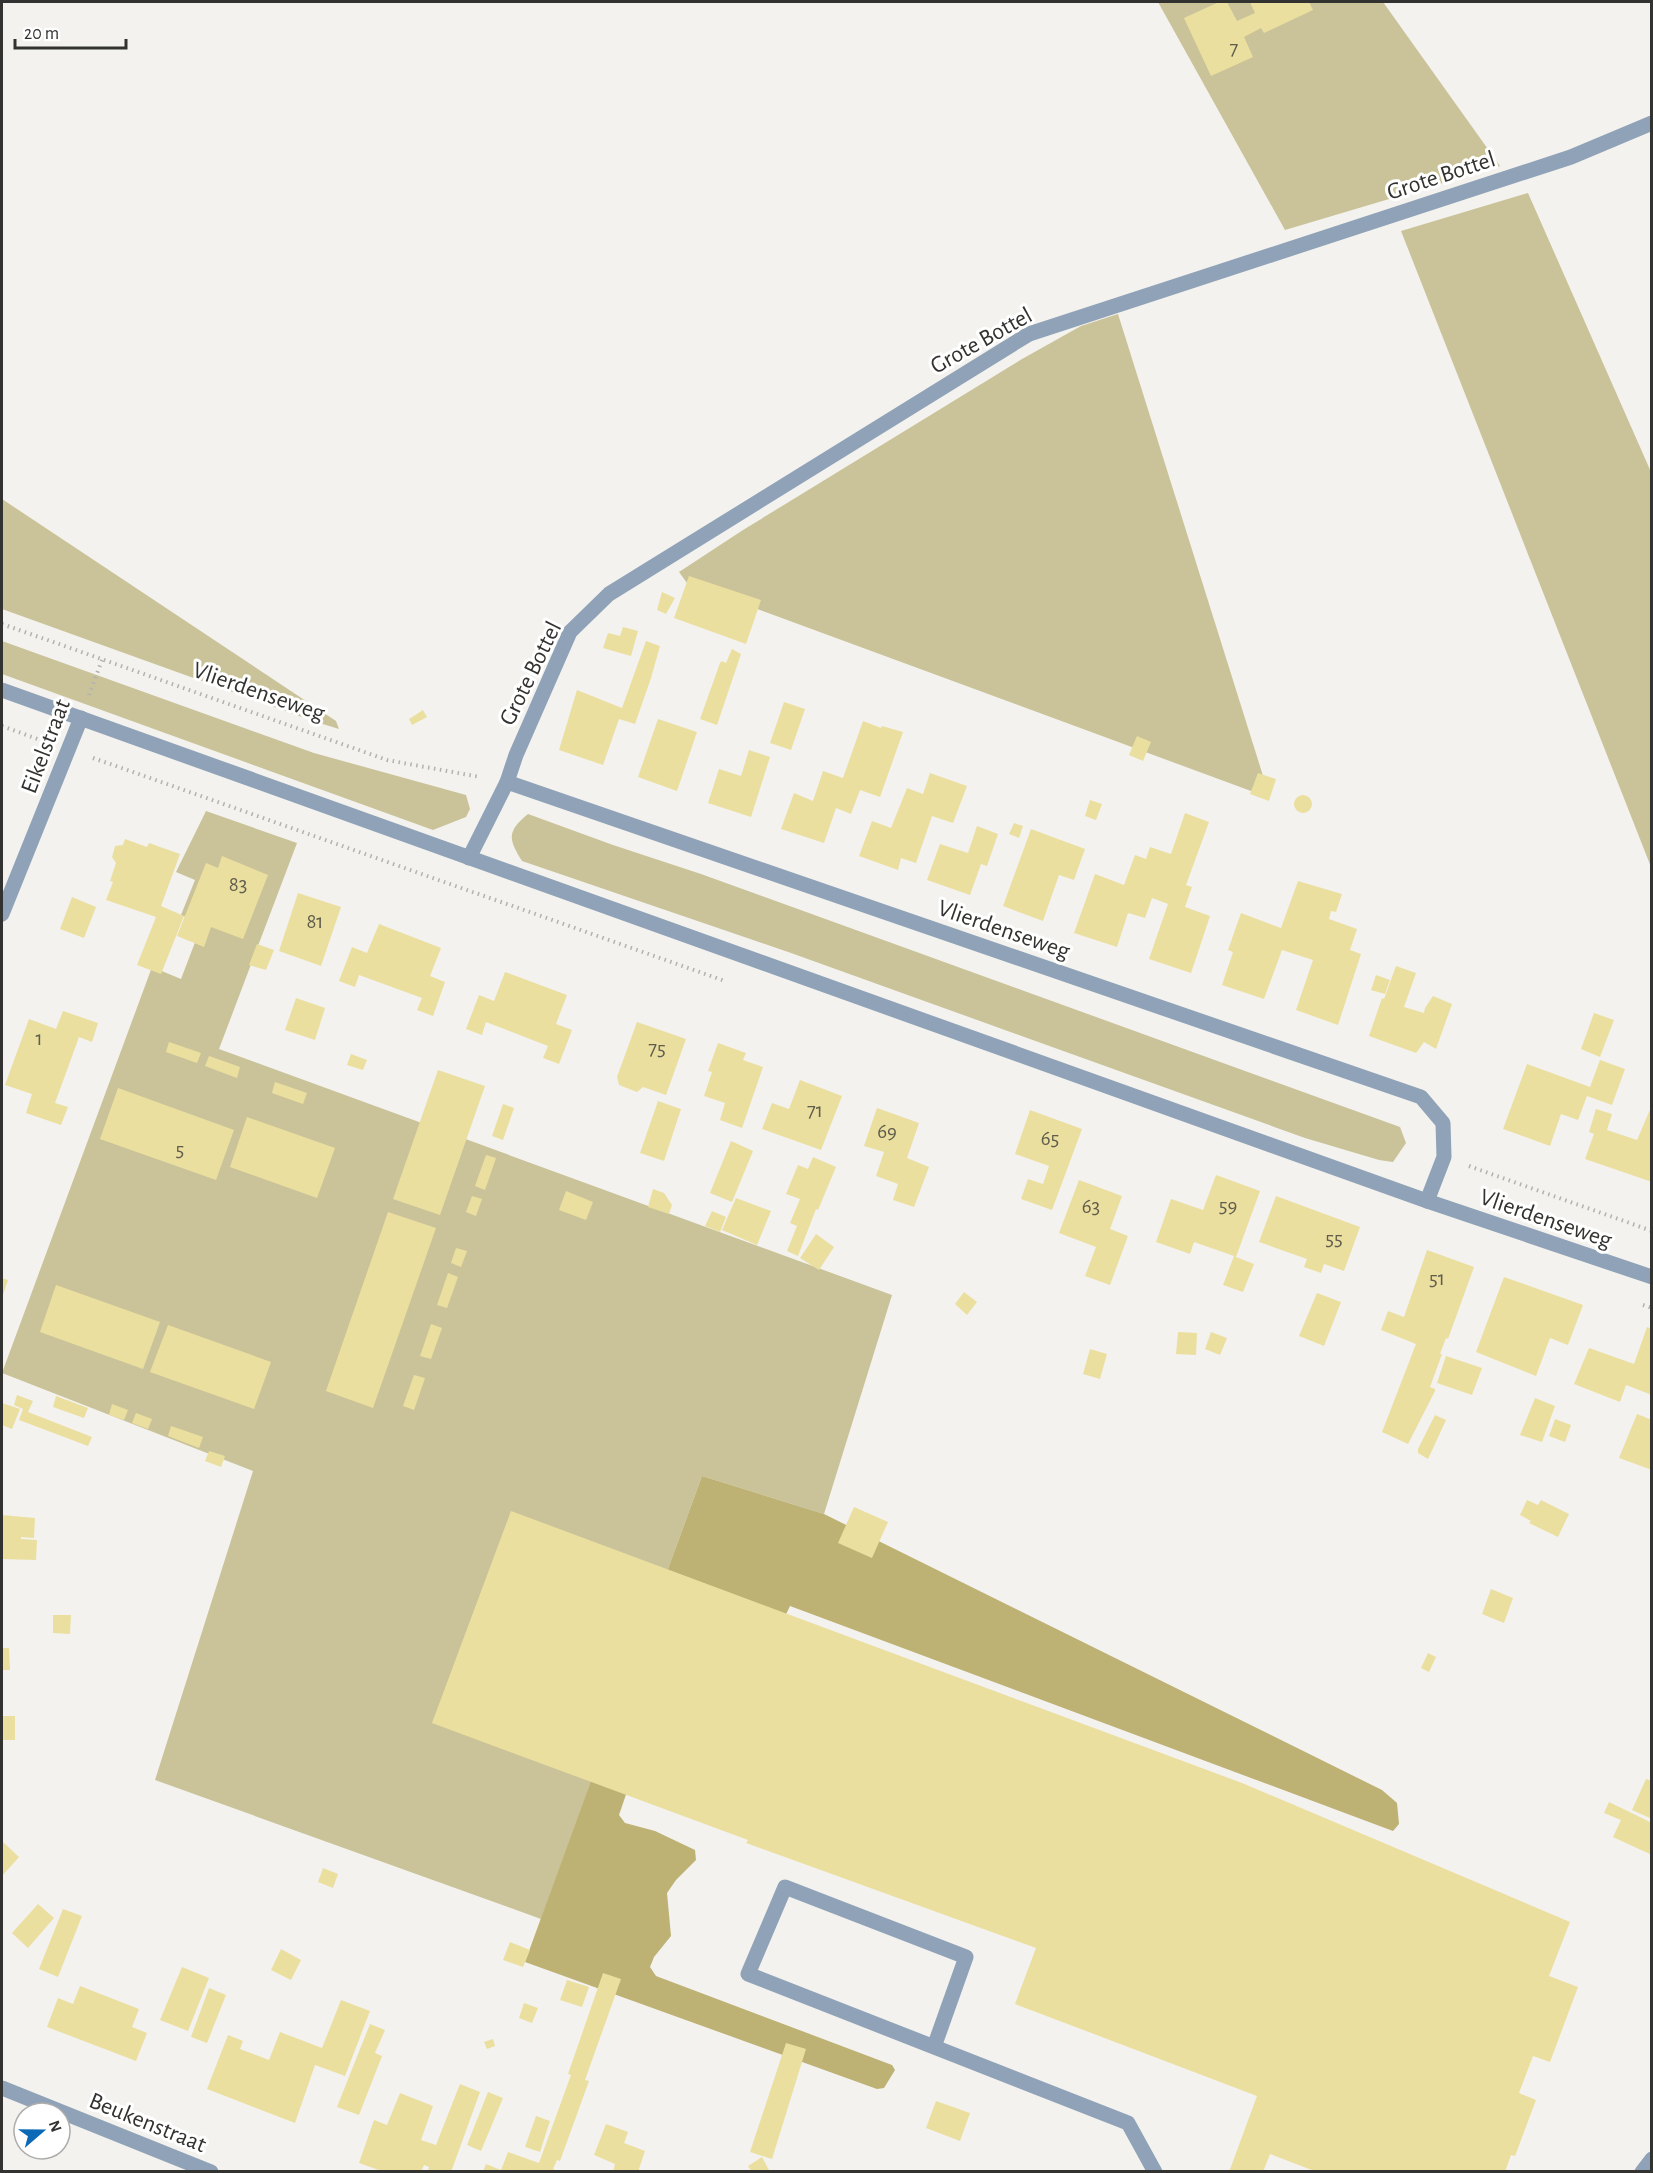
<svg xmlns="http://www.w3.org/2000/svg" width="1653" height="2173" viewBox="0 0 1653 2173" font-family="'Alegreya Sans',sans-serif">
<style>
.green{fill:#cac399}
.forest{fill:#bdb173}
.building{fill:#ebdfa0}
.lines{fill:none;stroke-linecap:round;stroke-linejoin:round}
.path{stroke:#b3b2af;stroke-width:4;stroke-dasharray:1.5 4.5;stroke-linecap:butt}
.lane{stroke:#8fa2b7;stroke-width:15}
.street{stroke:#8fa2b7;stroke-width:15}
.labels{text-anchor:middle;stroke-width:6;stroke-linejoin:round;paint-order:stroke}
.number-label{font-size:21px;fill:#605d4c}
.street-label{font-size:24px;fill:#323230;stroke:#fff}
</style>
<rect width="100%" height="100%" fill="#f3f2ee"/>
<!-- green -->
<g class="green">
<path d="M1158 2H1383L1500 166 1285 230Z"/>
<path d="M1528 193 1651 472V867L1401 231Z"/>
<path d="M1118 314 1270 798 687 583 679 572 743 530 1022 359 1081 326Z"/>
<path d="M2 499 336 721 339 729 313 721 2 609Z"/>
<path d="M2 641 314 753 466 795 470 809 466 817 433 830 2 674Z"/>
<path d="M206 811 297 843 219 1049 892 1295 824 1514 702 1476 541 1919 155 1780 253 1471 2 1373 152 967 181 979 202 924 181 915 195 880 176 872Z"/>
<path d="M528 814 613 845 701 874 1400 1127 1406 1143 1393 1162 1379 1160 1305 1138 791 953 522 861C508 839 507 831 528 814Z"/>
</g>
<!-- forest -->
<path class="forest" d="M702 1476 824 1514 1382 1790 1397 1803 1399 1824 1393 1831 790 1606 769 1650 673 1657 619 1815 625 1823 655 1831 695 1850 696 1860 676 1880 667 1893 671 1936 654 1957 650 1967 656 1976 892 2065 895 2070 884 2088 877 2089 525 1962Z"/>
<!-- building -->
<g class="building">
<path d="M1219 2H1227L1237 21 1255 13 1250 2H1309L1313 10 1264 33 1261 28 1244 37 1253 57 1211 76 1184 18Z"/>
<path d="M689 576 761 600 746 644 674 618Z"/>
<path d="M662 592 675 598 666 614 657 610Z"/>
<path d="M623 627 638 631 631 656 603 648 608 633 620 636Z"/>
<path d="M646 641 660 646 651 678 635 724 619 719 603 765 559 750 577 690 622 708Z"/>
<path d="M732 649 741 654 717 725 700 719 720 663 722 661 726 663Z"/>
<path d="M784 702 805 709 791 750 770 743Z"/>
<path d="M423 710 427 717 412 725 409 719Z"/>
<path d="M658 719 697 732 677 791 638 777Z"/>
<path d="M863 721 881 728 882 726 903 732 880 797 860 790 851 814 836 808 824 843 781 829 794 793 813 801 823 771 843 778Z"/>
<path d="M1137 736 1151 742 1143 761 1129 755Z"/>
<path d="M749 750 770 757 751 817 708 803 719 769 741 776Z"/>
<path d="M930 773 967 786 953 823 932 816 916 863 901 858 898 870 859 856 872 821 891 828 907 788 923 794Z"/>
<path d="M1258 773 1276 779 1269 801 1250 794Z"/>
<circle cx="1303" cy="804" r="9"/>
<path d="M1090 800 1102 804 1096 820 1085 816Z"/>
<path d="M1185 813 1209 822 1186 885 1192 887 1185 907 1210 916 1191 973 1149 959 1168 904 1152 898 1145 918 1128 913 1117 947 1074 933 1095 874 1124 885 1135 855 1146 859 1150 847 1171 854Z"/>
<path d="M1014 823 1023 826 1019 838 1009 834Z"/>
<path d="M977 826 998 834 987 866 981 864 970 895 927 880 940 844 968 853Z"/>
<path d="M1031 829 1085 849 1074 880 1059 875 1043 921 1003 906Z"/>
<path d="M125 839 147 847 149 843 180 854 161 906 184 916 161 974 137 965 156 917 106 900 113 882 110 881 116 863 112 857 115 846 123 845Z"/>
<path d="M222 856 268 875 243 939 211 927 204 947 177 936 206 863 218 868Z"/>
<path d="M1298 881 1342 894 1336 912 1331 911 1329 919 1357 929 1350 950 1361 954 1338 1025 1296 1010 1313 960 1282 950 1264 999 1222 985 1233 952 1228 950 1241 913 1281 928Z"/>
<path d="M298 893 341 907 321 966 279 951Z"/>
<path d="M72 897 96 907 84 938 60 929Z"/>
<path d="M379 924 441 948 430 976 445 982 433 1016 417 1010 422 998 359 975 355 987 339 981 352 947 367 953Z"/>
<path d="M257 944 274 950 266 970 249 965Z"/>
<path d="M1396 966 1416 973 1404 1007 1424 1013 1425 1008 1433 996 1452 1004 1436 1049 1424 1042 1416 1053 1369 1036 1382 998 1384 999Z"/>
<path d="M505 972 567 995 556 1024 572 1030 559 1064 543 1058 548 1046 486 1022 482 1035 466 1029 479 995 494 1001Z"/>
<path d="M1376 975 1390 980 1385 994 1371 990Z"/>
<path d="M296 998 325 1008 315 1040 285 1030Z"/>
<path d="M63 1011 98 1023 92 1042 79 1037 55 1103 68 1107 61 1125 26 1113 32 1094 5 1085 29 1019 56 1029Z"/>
<path d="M1594 1013 1614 1020 1600 1057 1581 1049Z"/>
<path d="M637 1022 686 1039 666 1095 643 1087 637 1092 619 1085 617 1077Z"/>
<path d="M169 1042 201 1053 197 1063 166 1052Z"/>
<path d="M718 1043 746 1053 743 1060 763 1067 742 1128 720 1120 725 1103 704 1096 712 1072 708 1071Z"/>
<path d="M351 1054 367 1060 363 1070 347 1065Z"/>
<path d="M209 1056 240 1067 237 1078 205 1066Z"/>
<path d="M1600 1060 1625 1069 1612 1105 1587 1096 1578 1120 1561 1114 1550 1146 1503 1129 1527 1064 1590 1087Z"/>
<path d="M438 1070 485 1086 440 1215 393 1199Z"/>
<path d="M800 1080 842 1096 821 1150 762 1129 772 1103 789 1109Z"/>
<path d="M275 1082 307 1093 303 1104 272 1093Z"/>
<path d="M118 1088 234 1130 216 1180 100 1139Z"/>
<path d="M658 1101 681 1109 664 1161 640 1153Z"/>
<path d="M503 1104 514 1108 503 1140 492 1136Z"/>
<path d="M1652 1105V1182L1585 1159 1594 1134 1589 1132 1596 1109 1612 1114 1607 1130 1637 1140Z"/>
<path d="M877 1108 919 1123 907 1158 929 1167 914 1207 893 1200 898 1184 876 1176 884 1152 864 1146Z"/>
<path d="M1030 1110 1082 1129 1052 1210 1021 1199 1028 1179 1043 1184 1049 1166 1015 1154Z"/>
<path d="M247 1117 335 1148 317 1198 230 1167Z"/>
<path d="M731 1141 753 1151 732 1202 710 1193Z"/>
<path d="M486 1155 496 1158 485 1190 475 1186Z"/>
<path d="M813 1157 836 1167 818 1210 816 1209 798 1256 787 1251 797 1226 790 1223 800 1199 786 1194 798 1165 808 1169Z"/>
<path d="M1216 1175 1260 1191 1236 1257 1254 1264 1243 1292 1223 1285 1234 1256 1194 1242 1190 1254 1156 1242 1171 1199 1203 1210Z"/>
<path d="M1079 1180 1122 1196 1110 1229 1128 1236 1110 1285 1085 1276 1096 1247 1059 1233Z"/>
<path d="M653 1189 664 1193 672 1205 669 1214 648 1207Z"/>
<path d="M566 1191 593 1202 586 1220 559 1210Z"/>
<path d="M472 1196 482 1199 476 1216 466 1212Z"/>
<path d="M1276 1196 1360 1227 1344 1271 1324 1264 1321 1273 1304 1267 1307 1259 1259 1242Z"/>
<path d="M736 1198 771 1211 757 1245 722 1230Z"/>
<path d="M712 1211 726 1217 720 1232 705 1226Z"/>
<path d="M388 1212 436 1228 373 1408 326 1391Z"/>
<path d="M816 1234 834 1247 819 1270 800 1258Z"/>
<path d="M456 1248 467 1251 461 1267 451 1263Z"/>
<path d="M1427 1250 1474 1267 1448 1339 1446 1338 1440 1354H1442L1430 1387 1435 1389V1391L1408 1444 1382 1432 1416 1344 1381 1330 1388 1311 1404 1317Z"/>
<path d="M448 1273 458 1277 447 1308 437 1305Z"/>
<path d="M1504 1277 1583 1305 1568 1345 1550 1338 1536 1376 1476 1352Z"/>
<path d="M2 1278 8 1280 2 1298Z"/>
<path d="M56 1285 160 1322 143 1369 40 1332Z"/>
<path d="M964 1292 977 1302 967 1315 955 1304Z"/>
<path d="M1317 1293 1341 1302 1324 1346 1299 1336Z"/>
<path d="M431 1324 442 1328 431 1359 420 1356Z"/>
<path d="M168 1325 271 1362 254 1409 150 1372Z"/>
<path d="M1647 1327 1652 1329V1395L1626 1385 1620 1402 1574 1384 1589 1348 1634 1364Z"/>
<path d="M1178 1332 1197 1333 1196 1355 1176 1354Z"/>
<path d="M1211 1332 1227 1338 1220 1355 1205 1349Z"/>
<path d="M1090 1349 1107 1354 1100 1379 1083 1374Z"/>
<path d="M1446 1356 1482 1368 1472 1395 1437 1383Z"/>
<path d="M414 1375 425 1378 414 1410 403 1406Z"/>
<path d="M17 1395 33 1401 28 1412 92 1437 88 1446 19 1420 23 1409 14 1405Z"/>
<path d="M56 1396 88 1408 84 1418 53 1407Z"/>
<path d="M1535 1398 1555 1406 1542 1442 1520 1435Z"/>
<path d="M2 1403 20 1409 12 1429 2 1425Z"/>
<path d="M112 1404 128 1410 124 1420 109 1415Z"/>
<path d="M136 1413 152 1419 148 1429 132 1423Z"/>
<path d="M1637 1414 1652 1420V1470L1619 1458Z"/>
<path d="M1435 1415 1446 1420 1428 1459 1418 1453V1449Z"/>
<path d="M1555 1419 1571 1425 1565 1442 1549 1436Z"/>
<path d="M171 1426 203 1437 199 1448 168 1436Z"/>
<path d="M209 1451 225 1456 221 1467 205 1461Z"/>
<path d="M1527 1500 1538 1505 1541 1500 1569 1514 1558 1537 1529 1523 1531 1521 1520 1515Z"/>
<path d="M854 1507 888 1522 872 1558 838 1543Z"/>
<path d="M511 1511 1242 1783 1570 1922 1549 1976 1578 1987 1550 2062 1533 2056 1519 2093 1536 2100 1515 2156 1511 2155 1505 2172H1317L1270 2154 1263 2172H1229L1257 2096 1015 2004 1036 1948 746 1843 748 1840 432 1723Z"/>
<path d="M2 1515 35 1518 34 1538 21 1537V1539L37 1540 36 1560 2 1559Z"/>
<path d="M1491 1589 1513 1598 1504 1623 1482 1614Z"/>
<path d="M53 1615H71L70 1634 53 1633Z"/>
<path d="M2 1648H9L10 1670H2Z"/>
<path d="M1428 1653 1436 1657 1429 1672 1421 1668Z"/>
<rect x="2" y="1716" width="13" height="24"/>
<path d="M1646 1779 1652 1781V1819L1632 1810Z"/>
<path d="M1609 1802 1652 1823V1855L1613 1837 1621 1820 1604 1813Z"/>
<path d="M2 1841 19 1857 2 1876Z"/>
<path d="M323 1868 338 1874 333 1888 318 1882Z"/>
<path d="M38 1904 54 1918 28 1948 12 1933Z"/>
<path d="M63 1909 82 1916 58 1977 39 1969Z"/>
<path d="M510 1942 530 1950 523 1967 503 1960Z"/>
<path d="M281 1949 301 1960 291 1980 271 1970Z"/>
<path d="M182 1967 209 1978 188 2031 160 2020Z"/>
<path d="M603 1973 621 1979 585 2080 589 2081 560 2161 557 2160 553 2169 560 2172H483L486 2164 501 2170 508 2152 539 2163 571 2075 568 2074Z"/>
<path d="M567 1980 589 1987 582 2007 560 2000Z"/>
<path d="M80 1986 139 2009 132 2027 147 2033 136 2061 47 2027 58 1998 73 2004Z"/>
<path d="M209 1988 226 1995 207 2043 191 2037Z"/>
<path d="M341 2000 370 2011 345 2076 315 2065 295 2123 207 2089 228 2035 243 2041 240 2049 269 2060 280 2032 322 2048Z"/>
<path d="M524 2003 538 2008 532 2023 519 2018Z"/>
<path d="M370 2024 385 2030 375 2053 382 2056 359 2115 337 2107Z"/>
<path d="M493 2039 495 2046 487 2049 484 2042Z"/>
<path d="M786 2043 806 2049 772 2159 750 2152Z"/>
<path d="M460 2084 480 2092 451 2172H428L429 2167 424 2165 421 2172H384L359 2163 374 2120 387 2125 400 2093 433 2106 421 2140 436 2145Z"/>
<path d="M488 2092 503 2098 481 2151 467 2145Z"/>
<path d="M936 2101 970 2113 960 2141 926 2128Z"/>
<path d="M536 2116 550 2121 540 2152 525 2147Z"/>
<path d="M606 2124 628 2132 624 2143 645 2151 638 2172H613L615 2164 594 2155Z"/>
<path d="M762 2157 770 2172H752L748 2166Z"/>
</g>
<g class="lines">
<!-- path -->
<g class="path">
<path d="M2 624 387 760 480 777"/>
<path d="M89 695 102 660"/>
<path d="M2 726 43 741"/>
<path d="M93 758 725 981"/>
<path d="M1469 1166 1652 1231"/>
<path d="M1643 1305 1652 1308"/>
</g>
<!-- lane -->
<path class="lane" d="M934 2047 966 1957 785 1887 748 1974 1128 2123 1155 2172"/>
<!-- street -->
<g class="street">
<path d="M2 690 1427 1201 1652 1277"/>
<path d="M507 782 1421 1097 1443 1123 1444 1157 1427 1201"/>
<path d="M469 858 507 782 516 755 570 632 609 594 1029 334 1571 157 1652 123"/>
<path d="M2 914 81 718"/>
<path d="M2 2088 211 2172"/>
<path d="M1642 2172 1652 2159"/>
</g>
</g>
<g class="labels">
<!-- number labels -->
<g class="number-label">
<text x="1234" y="55">7</text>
<text x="238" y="891">83</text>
<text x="315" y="928">81</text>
<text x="39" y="1045">1</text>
<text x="657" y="1055">75</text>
<text x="815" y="1117">71</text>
<text x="887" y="1138">69</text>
<text x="1050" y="1145">65</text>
<text x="180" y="1156">5</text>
<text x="1228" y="1212">59</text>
<text x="1091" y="1213">63</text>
<text x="1334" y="1245">55</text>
<text x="1437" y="1285">51</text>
</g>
<!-- street labels -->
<g class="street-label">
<text transform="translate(1441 175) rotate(-18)" y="8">Grote Bottel</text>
<text transform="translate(981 340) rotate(-29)" y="8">Grote Bottel</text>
<text transform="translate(530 673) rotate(-64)" y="8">Grote Bottel</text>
<text transform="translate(259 691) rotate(19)" y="8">Vlierdenseweg</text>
<text transform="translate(45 746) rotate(-69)" y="8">Eikelstraat</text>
<text transform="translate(1004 929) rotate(19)" y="8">Vlierdenseweg</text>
<text transform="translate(1546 1218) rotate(19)" y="8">Vlierdenseweg</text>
<text transform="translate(148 2122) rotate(22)" y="8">Beukenstraat</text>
</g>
</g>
<!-- border -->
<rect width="1653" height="2173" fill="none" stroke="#323230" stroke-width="6"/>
<!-- north arrow -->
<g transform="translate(42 2131) rotate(70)"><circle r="28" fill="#ffffff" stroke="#adadac" stroke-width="1.5"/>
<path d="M0-4.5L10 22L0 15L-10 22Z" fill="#0c69b6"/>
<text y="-9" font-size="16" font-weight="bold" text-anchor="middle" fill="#323230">N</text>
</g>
<!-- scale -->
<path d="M15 39v9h111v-9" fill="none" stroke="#323230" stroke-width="3"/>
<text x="24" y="39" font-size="18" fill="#323230" stroke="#ffffff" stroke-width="4.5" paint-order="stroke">20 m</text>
</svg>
